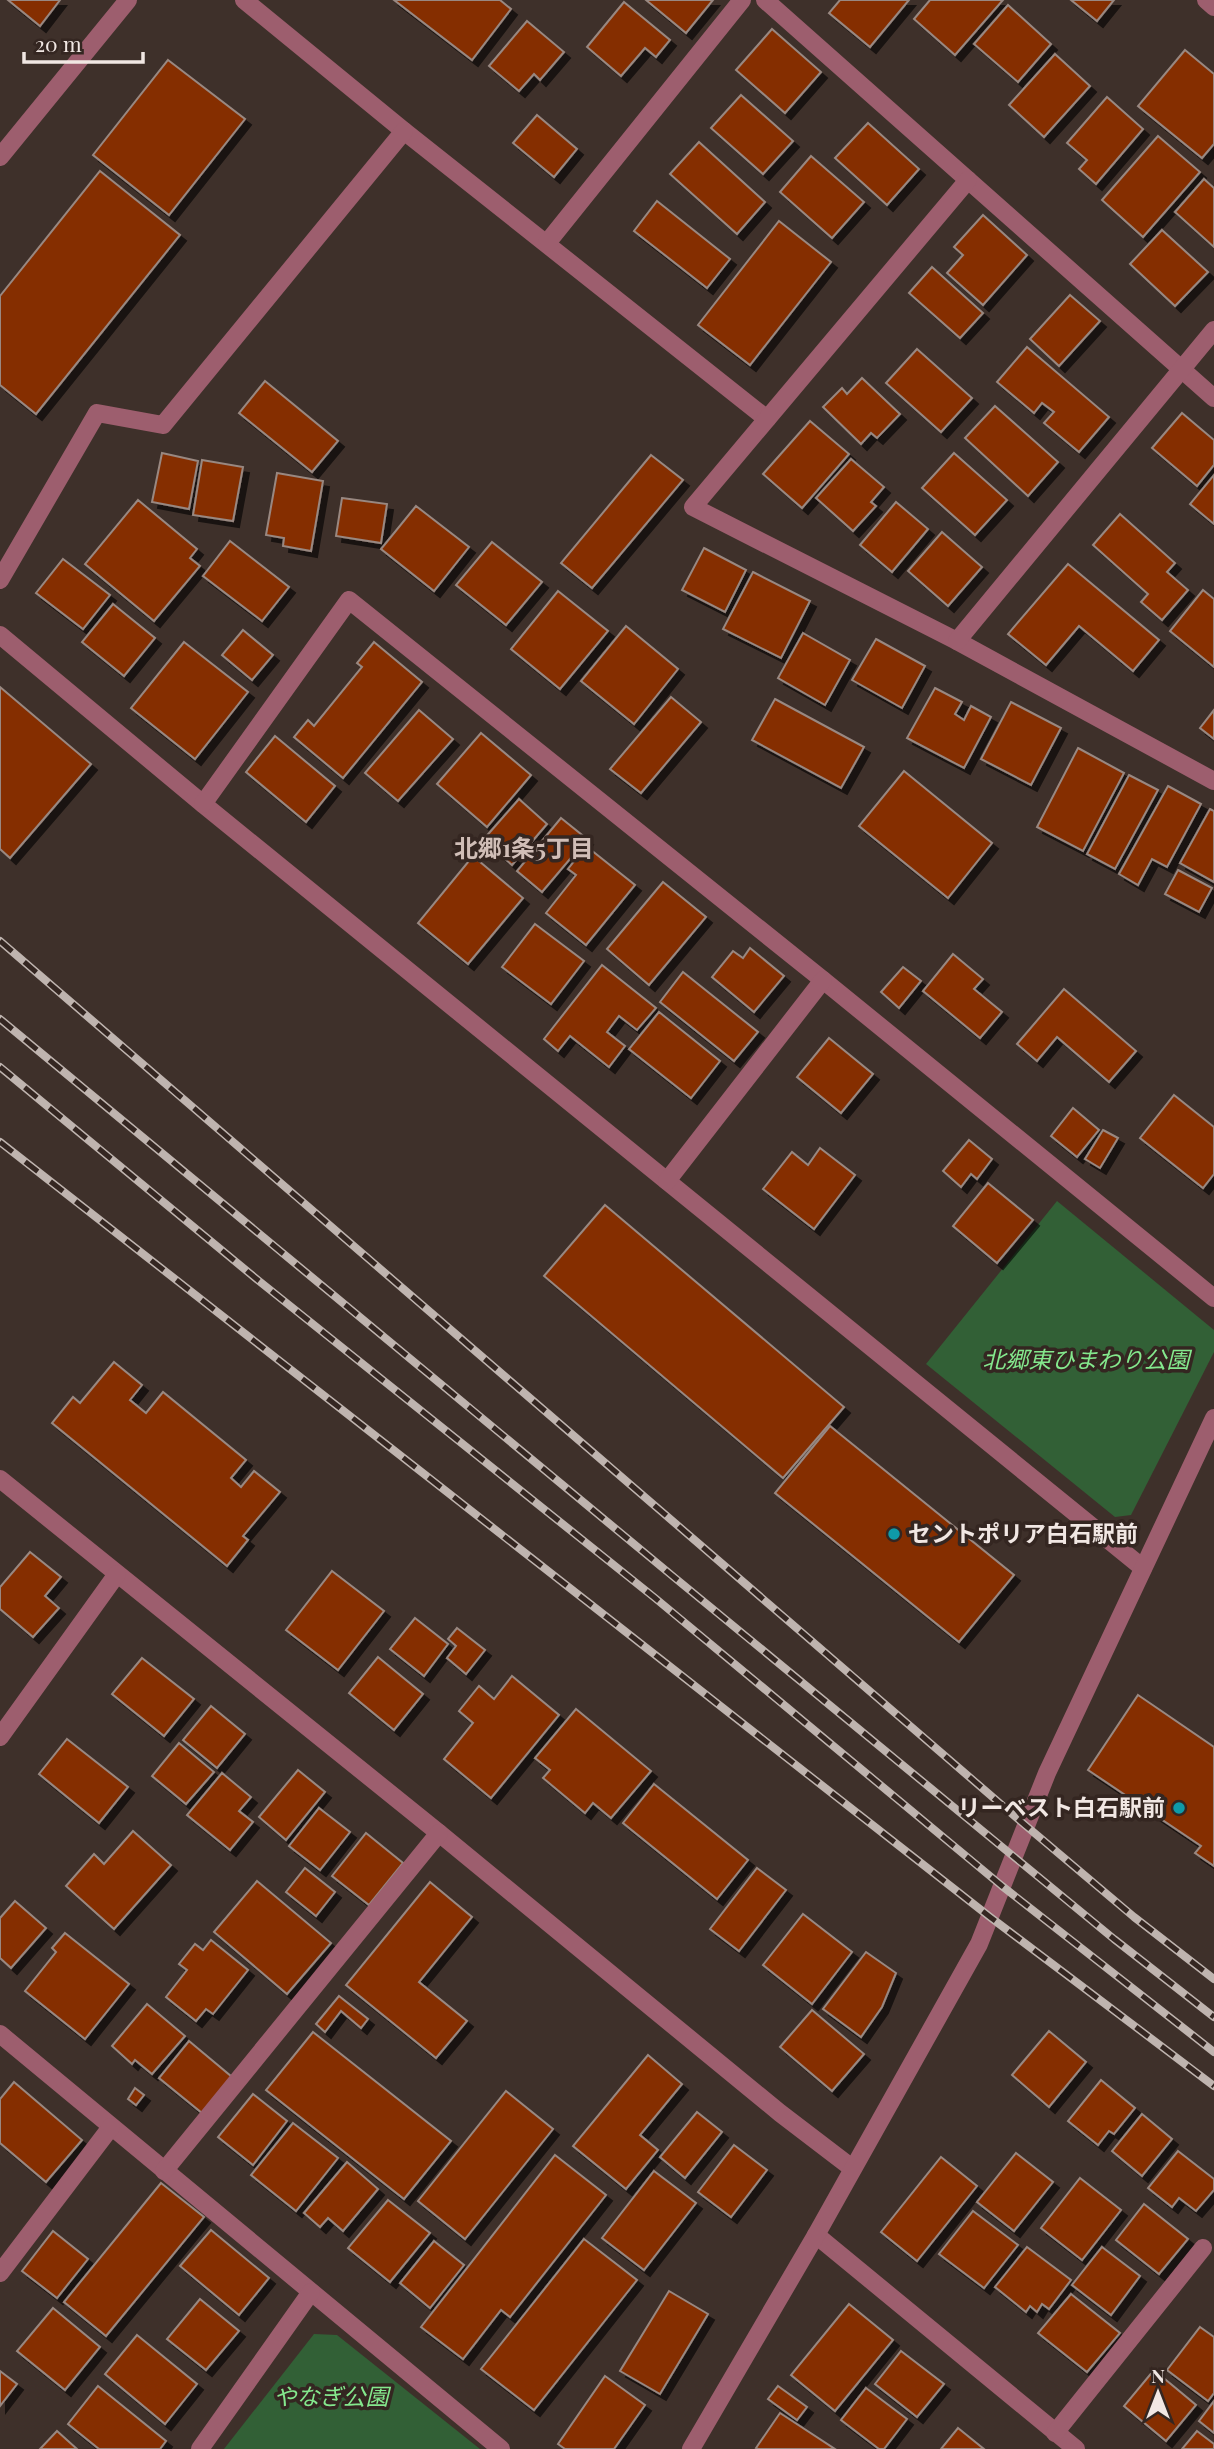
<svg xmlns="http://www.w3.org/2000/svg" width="1214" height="2449" viewBox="0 0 1214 2449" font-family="'Playfair Display','Noto Sans JP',serif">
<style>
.green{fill:#326036}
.building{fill:#852f03;stroke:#998881;stroke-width:2;filter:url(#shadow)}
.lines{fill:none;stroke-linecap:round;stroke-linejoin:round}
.minor{stroke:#9d5e6e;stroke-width:18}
.rail-casing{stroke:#bfb4af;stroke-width:8}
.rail{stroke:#342621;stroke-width:5;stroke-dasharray:16;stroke-linecap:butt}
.culture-dot{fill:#0f9aa8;stroke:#342621;stroke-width:2.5}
.labels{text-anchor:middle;stroke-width:7;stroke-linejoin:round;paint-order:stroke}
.park-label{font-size:23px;font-style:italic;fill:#84e88d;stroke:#342621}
.poi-label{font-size:23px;font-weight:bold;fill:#f1e7e3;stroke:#342621;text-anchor:start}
.neighbourhood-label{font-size:24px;font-weight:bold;fill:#d0beb7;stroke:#342621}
</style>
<defs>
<filter id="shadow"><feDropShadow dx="6" dy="6" stdDeviation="0" flood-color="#0009"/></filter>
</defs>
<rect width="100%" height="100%" fill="#3e302a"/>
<!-- green -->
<g class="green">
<path d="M1057 1201 1214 1330V1352L1131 1515 1115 1517 926 1364Z"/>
<path d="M314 2334 337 2335 480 2449H224Z"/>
</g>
<!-- building -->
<g class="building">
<path d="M8 0H60L40 26Z"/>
<path d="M394 0H500L511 9 472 60Z"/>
<path d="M646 0H713L686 33Z"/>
<path d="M840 0H909L870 47 829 13Z"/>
<path d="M930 0H1003L955 55 914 19Z"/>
<path d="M1071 0H1114L1097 21Z"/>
<path d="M624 2 670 40 656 57 645 48 621 76 587 47Z"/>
<path d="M1008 5 1051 44 1018 82 974 44Z"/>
<path d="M527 21 564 52 540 80 534 74 519 91 489 66Z"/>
<path d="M772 29 821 72 785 113 736 70Z"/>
<path d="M1185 50 1214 74V144L1202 158 1138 106Z"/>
<path d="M1055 54 1090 86 1044 137 1009 105Z"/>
<path d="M168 60 245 119 169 215 93 155Z"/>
<path d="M741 95 793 141 763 174 711 128Z"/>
<path d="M1107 97 1143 129 1096 184 1079 169 1087 160 1067 143Z"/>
<path d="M537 115 577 149 554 177 513 143Z"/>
<path d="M868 123 919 169 887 205 835 158Z"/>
<path d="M1158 136 1200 172 1143 237 1102 200Z"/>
<path d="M699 142 765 202 737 234 670 174Z"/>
<path d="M811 156 864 202 832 238 780 192Z"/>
<path d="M100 171 180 235 36 414 0 385V296Z"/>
<path d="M1204 179 1214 188V247L1175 212Z"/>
<path d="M657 201 730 259 707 288 634 231Z"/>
<path d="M983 215 1027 255 983 305 947 273 963 255 954 247Z"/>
<path d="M779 221 831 262 750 365 698 325Z"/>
<path d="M1162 230 1208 272 1175 306 1130 264Z"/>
<path d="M932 267 983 313 960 338 909 293Z"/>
<path d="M1070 295 1100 321 1059 366 1030 339Z"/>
<path d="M1027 347 1109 417 1079 452 1044 423 1054 412 1042 403 1034 413 997 382Z"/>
<path d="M917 349 972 398 941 432 886 383Z"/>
<path d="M862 378 900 414 877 438 871 433 861 444 823 407 842 388 847 394Z"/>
<path d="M265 381 338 441 312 472 239 413Z"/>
<path d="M995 406 1058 462 1028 496 965 438Z"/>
<path d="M1182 413 1214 440V465L1197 486 1152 448Z"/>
<path d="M810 421 849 454 802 508 763 474Z"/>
<path d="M162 453 198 461 189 509 152 502Z"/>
<path d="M954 453 1007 500 975 535 922 488Z"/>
<path d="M651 455 683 480 592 588 561 563Z"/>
<path d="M851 459 884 487 871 502 876 506 853 531 816 498Z"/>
<path d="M202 460 243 467 233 521 193 515Z"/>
<path d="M277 473 323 481 311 551 283 546 284 538 266 535Z"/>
<path d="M1214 475V524L1190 504Z"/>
<path d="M342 498 387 504 381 543 336 536Z"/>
<path d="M138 500 197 549 190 558 200 566 154 621 85 564Z"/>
<path d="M896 502 928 529 892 572 860 545Z"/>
<path d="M416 506 469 547 434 591 381 549Z"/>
<path d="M1120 514 1175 563 1167 572 1188 590 1162 620 1141 602 1148 594 1093 545Z"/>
<path d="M942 532 982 567 948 606 908 571Z"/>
<path d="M230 541 289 587 262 621 203 576Z"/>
<path d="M492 542 542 582 506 625 456 585Z"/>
<path d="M704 548 746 570 725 612 682 590Z"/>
<path d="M63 559 110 595 83 629 36 593Z"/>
<path d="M1068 564 1159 640 1133 671 1079 626 1046 665 1008 634Z"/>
<path d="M753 572 810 601 781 658 723 629Z"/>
<path d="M1203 590 1214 599V667L1170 631Z"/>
<path d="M558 591 608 631 560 689 511 649Z"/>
<path d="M113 604 155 638 124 676 82 642Z"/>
<path d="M626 626 678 669 634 724 581 681Z"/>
<path d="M243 630 273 655 252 680 222 655Z"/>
<path d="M803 633 850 660 825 705 778 678Z"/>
<path d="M876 639 925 666 902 708 852 680Z"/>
<path d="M184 642 248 692 195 759 131 708Z"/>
<path d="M374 642 422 682 343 778 294 737 308 720 314 726 362 667 357 663Z"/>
<path d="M0 687 91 764 10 858 0 849Z"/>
<path d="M935 688 962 702 955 714 964 720 971 706 991 717 964 768 907 738Z"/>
<path d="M671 697 701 722 641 793 610 769Z"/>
<path d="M775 699 864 747 841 788 752 740Z"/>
<path d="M1011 702 1061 728 1031 785 981 759Z"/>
<path d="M419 710 453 739 398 801 365 773Z"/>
<path d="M1214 710V739L1200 728Z"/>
<path d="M481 733 531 775 487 827 437 784Z"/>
<path d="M275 736 335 786 306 822 246 772Z"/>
<path d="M1078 748 1124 773 1083 851 1037 827Z"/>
<path d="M904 771 992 843 948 898 859 826Z"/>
<path d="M1129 775 1158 790 1115 869 1087 854Z"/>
<path d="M1168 786 1201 804 1167 867 1152 859 1138 885 1119 874Z"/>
<path d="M519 799 547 824 512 865 483 840Z"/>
<path d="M1210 809 1214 811V882L1180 863Z"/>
<path d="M561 818 587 839 542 892 517 871Z"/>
<path d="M586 846 635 885 586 945 546 913 576 875 568 869Z"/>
<path d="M473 856 523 898 468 964 418 923Z"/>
<path d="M1178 870 1212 888 1199 912 1165 894Z"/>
<path d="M663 882 706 917 649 985 607 949Z"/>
<path d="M535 924 584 961 551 1004 502 967Z"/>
<path d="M750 948 784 976 754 1012 712 977 733 951 743 958Z"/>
<path d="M953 954 983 979 974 989 1002 1012 980 1038 923 991Z"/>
<path d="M602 965 656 1008 637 1030 619 1016 607 1032 625 1046 609 1067 570 1036 558 1051 544 1039Z"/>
<path d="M903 967 921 981 899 1008 881 992Z"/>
<path d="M683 972 758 1032 734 1061 660 1002Z"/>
<path d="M1064 989 1136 1051 1109 1082 1057 1037 1037 1061 1017 1044Z"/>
<path d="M659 1012 720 1061 691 1098 629 1049Z"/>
<path d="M829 1038 873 1074 841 1113 797 1077Z"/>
<path d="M1174 1095 1214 1127V1174L1203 1188 1140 1138Z"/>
<path d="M1073 1108 1099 1130 1077 1157 1051 1136Z"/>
<path d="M1103 1130 1118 1138 1100 1168 1085 1159Z"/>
<path d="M969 1140 992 1159 977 1179 971 1174 961 1187 943 1171Z"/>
<path d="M820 1148 855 1175 814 1229 763 1189 792 1152 808 1165Z"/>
<path d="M988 1183 1033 1220 997 1263 953 1226Z"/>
<path d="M605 1205 844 1407 783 1478 544 1276Z"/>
<path d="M114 1362 142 1385 130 1400 146 1413 163 1392 246 1460 231 1478 241 1487 254 1471 280 1492 243 1536 248 1540 227 1566 52 1423 73 1397 80 1403Z"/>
<path d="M830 1426 1014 1575 959 1642 775 1493Z"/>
<path d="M30 1552 61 1577 45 1596 59 1608 33 1637 0 1609V1587Z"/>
<path d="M332 1571 384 1611 338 1670 286 1630Z"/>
<path d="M415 1618 448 1644 424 1676 390 1649Z"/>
<path d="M457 1628 485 1650 466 1674 447 1658 456 1646 448 1639Z"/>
<path d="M378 1657 423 1694 394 1730 349 1693Z"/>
<path d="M142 1658 194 1699 164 1736 112 1694Z"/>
<path d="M512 1676 559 1715 491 1798 444 1759 473 1723 459 1711 479 1686 494 1699Z"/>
<path d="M1138 1695 1214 1747V1866L1195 1853 1201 1846 1088 1770Z"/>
<path d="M211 1706 245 1734 217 1768 183 1740Z"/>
<path d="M576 1709 651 1771 611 1818 593 1803 585 1813 543 1778 550 1770 535 1758Z"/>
<path d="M67 1739 128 1787 99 1823 39 1774Z"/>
<path d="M179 1743 214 1772 186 1804 152 1776Z"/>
<path d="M298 1770 325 1792 286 1840 259 1817Z"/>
<path d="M222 1773 251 1797 239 1811 253 1822 230 1850 187 1815Z"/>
<path d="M654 1784 748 1860 717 1899 623 1823Z"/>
<path d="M319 1808 350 1832 320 1870 289 1846Z"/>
<path d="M133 1831 171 1865 114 1929 66 1886 94 1854 104 1864Z"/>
<path d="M366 1833 403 1863 369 1905 332 1876Z"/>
<path d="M305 1868 335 1892 316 1916 286 1892Z"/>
<path d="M757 1868 786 1890 739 1951 710 1929Z"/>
<path d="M257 1881 331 1943 287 1994 214 1932Z"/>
<path d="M430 1882 472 1917 419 1982 467 2021 436 2058 346 1985Z"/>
<path d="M15 1901 46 1928 11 1968 0 1958V1918Z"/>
<path d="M803 1914 852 1952 812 2004 763 1965Z"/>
<path d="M65 1933 129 1984 85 2039 25 1991 56 1952 52 1948Z"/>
<path d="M211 1940 248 1970 213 2014 206 2009 196 2021 166 1997 187 1970 179 1964 195 1944 203 1950Z"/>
<path d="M866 1952 896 1973 882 2007 861 2037 823 2009Z"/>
<path d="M339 1996 368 2019 361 2028 341 2011 325 2032 316 2024Z"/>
<path d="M147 2004 185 2036 152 2074 135 2060 132 2064 112 2046Z"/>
<path d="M812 2010 864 2054 832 2091 780 2047Z"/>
<path d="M1049 2031 1086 2062 1049 2107 1012 2075Z"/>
<path d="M313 2032 451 2141 404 2199 266 2090Z"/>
<path d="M189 2041 232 2077 202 2113 159 2078Z"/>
<path d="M648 2055 682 2084 640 2135 658 2150 626 2189 573 2146Z"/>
<path d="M1101 2080 1135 2108 1114 2134 1109 2131 1098 2145 1068 2121Z"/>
<path d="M14 2082 82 2140 46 2182 0 2143V2099Z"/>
<path d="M135 2088 144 2095 136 2105 128 2099Z"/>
<path d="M506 2091 553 2129 465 2239 418 2201Z"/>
<path d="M253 2094 287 2121 253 2165 218 2137Z"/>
<path d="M697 2112 722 2132 685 2178 660 2157Z"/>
<path d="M1142 2114 1172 2139 1142 2176 1112 2151Z"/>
<path d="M293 2123 338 2158 296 2211 251 2175Z"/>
<path d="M734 2145 767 2170 731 2217 698 2192Z"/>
<path d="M1178 2151 1214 2179V2190L1196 2211 1179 2198 1172 2207 1148 2188Z"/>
<path d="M1016 2153 1053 2182 1014 2231 977 2202Z"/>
<path d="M555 2155 606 2195 510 2317 501 2310 463 2359 421 2327Z"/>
<path d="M941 2157 977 2186 917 2261 881 2232Z"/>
<path d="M347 2162 378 2189 343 2231 328 2218 320 2227 304 2213Z"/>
<path d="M654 2171 696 2203 644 2270 602 2238Z"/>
<path d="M1080 2178 1121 2210 1082 2260 1041 2228Z"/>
<path d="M161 2183 204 2217 106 2336 64 2302Z"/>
<path d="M388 2200 430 2233 390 2282 348 2248Z"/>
<path d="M1144 2204 1188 2239 1159 2274 1116 2240Z"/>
<path d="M973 2211 1018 2245 984 2288 939 2254Z"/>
<path d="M211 2230 269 2278 239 2315 180 2266Z"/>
<path d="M53 2231 88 2259 57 2298 22 2271Z"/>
<path d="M584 2239 637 2280 534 2410 481 2369Z"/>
<path d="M434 2241 464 2265 430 2308 400 2283Z"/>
<path d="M1027 2247 1071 2280 1049 2309 1042 2304 1037 2312 1030 2306 1026 2312 995 2287Z"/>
<path d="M1102 2247 1140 2276 1111 2315 1072 2285Z"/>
<path d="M669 2291 708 2314 660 2394 620 2371Z"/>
<path d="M1071 2294 1120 2333 1087 2372 1038 2333Z"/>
<path d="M200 2299 239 2331 206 2370 167 2339Z"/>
<path d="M849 2304 893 2340 835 2411 791 2375Z"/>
<path d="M53 2308 100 2347 65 2390 17 2351Z"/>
<path d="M1200 2327 1214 2337V2393L1208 2401 1167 2370Z"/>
<path d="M137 2335 197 2384 165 2424 105 2374Z"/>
<path d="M901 2351 944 2384 917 2417 875 2384Z"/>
<path d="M1154 2370 1196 2405 1166 2441 1124 2406Z"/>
<path d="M0 2371 17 2384 0 2406Z"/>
<path d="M605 2376 645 2405 614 2449H565L558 2444Z"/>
<path d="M98 2386 166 2441 160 2449H99L68 2424Z"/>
<path d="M778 2386 807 2407 797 2420 768 2399Z"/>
<path d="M866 2388 907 2419 884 2449H879L841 2420Z"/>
<path d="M1214 2401V2433L1199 2421Z"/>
<path d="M780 2413 835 2449H758L756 2448Z"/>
<path d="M958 2428 984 2449H941Z"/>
<path d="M57 2431 77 2449H40Z"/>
<path d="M1197 2431 1214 2444V2449H1182Z"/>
</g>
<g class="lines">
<!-- minor -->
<g class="minor">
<path d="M244 0 404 131 767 419"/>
<path d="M765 0 1214 398"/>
<path d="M1206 0 1214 7"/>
<path d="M0 157 128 0"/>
<path d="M968 180 693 507 957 641 1214 781"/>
<path d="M547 243 742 0"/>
<path d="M0 580 97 413 163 425 404 131"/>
<path d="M0 635 203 804 1143 1568"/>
<path d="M957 641 1214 330"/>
<path d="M203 804 349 600 823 980 1214 1298"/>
<path d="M667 1181 823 980"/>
<path d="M0 1479 439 1833 780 2113 852 2168"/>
<path d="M0 1737 117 1574"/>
<path d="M0 2034 501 2449"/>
<path d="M164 2171 439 1833"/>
<path d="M816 2235 1076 2449"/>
<path d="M0 2273 111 2127"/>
<path d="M1055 2433 1203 2248"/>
<path d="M200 2449 311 2292"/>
<path d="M691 2449 816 2235 979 1944 1047 1773 1214 1418"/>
</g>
<!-- rail casing -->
<g class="rail-casing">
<g id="rail">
<path d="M0 941 1025 1825 1134 1917 1214 1979"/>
<path d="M0 1019 675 1578 1114 1939 1214 2017"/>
<path d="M0 1067 259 1281 655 1598 1002 1886 1214 2052"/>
<path d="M0 1142 990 1917 1214 2086"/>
</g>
</g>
<!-- rail -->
<use href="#rail" class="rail"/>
</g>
<!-- markers -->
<g class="culture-dot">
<circle cx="894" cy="1534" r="7"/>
<circle cx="1179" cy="1808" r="7"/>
</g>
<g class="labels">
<!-- park labels -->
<g class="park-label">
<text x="1086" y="1368">北郷東ひまわり公園</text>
<text x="331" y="2405">やなぎ公園</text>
</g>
<!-- poi labels -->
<g class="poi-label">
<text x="908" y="1542">セントポリア白石駅前</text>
<text x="1165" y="1816" text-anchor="end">リーベスト白石駅前</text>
</g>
<!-- neighbourhood labels -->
<g class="neighbourhood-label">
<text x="524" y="857">北郷1条5丁目</text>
</g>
</g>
<!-- north arrow -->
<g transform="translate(1158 2393)" stroke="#342621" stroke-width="5" paint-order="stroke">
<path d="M0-5L12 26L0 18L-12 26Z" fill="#f1e7e3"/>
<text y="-10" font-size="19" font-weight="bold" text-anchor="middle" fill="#f1e7e3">N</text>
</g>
<!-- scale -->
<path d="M24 52v10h119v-10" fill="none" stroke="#f1e7e3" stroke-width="3.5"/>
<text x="35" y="52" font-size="21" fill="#f1e7e3" stroke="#342621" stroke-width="5" paint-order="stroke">20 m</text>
</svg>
